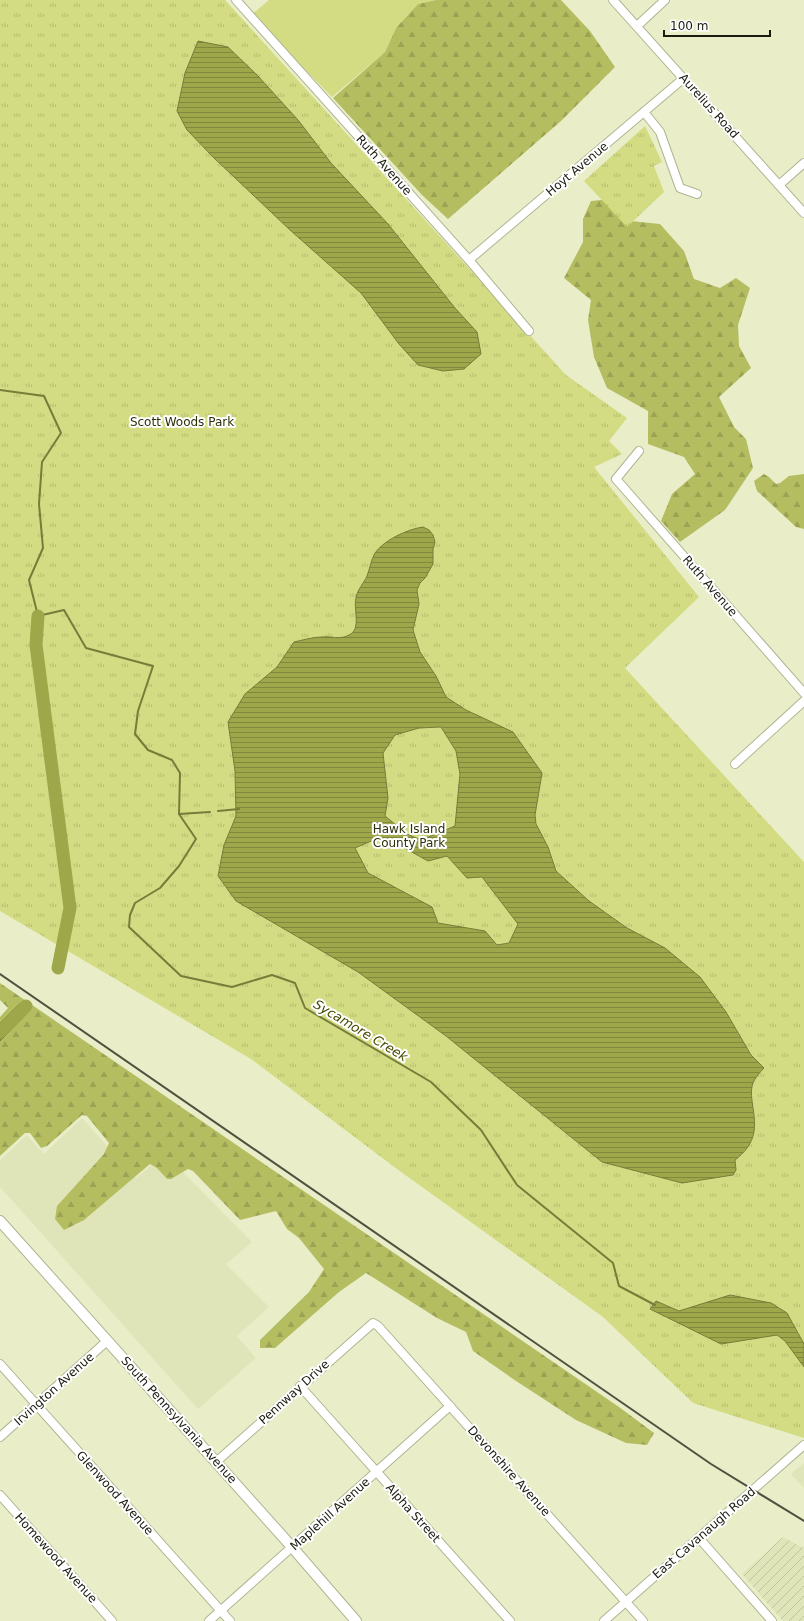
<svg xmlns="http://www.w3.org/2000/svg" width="804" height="1621" viewBox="0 0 804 1621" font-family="'DejaVu Sans',sans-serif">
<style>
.built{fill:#dfe5b9}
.industrial{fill:url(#industrial-furrows)}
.grass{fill:#d3dc83}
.forest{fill:url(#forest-firs)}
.park{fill:url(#park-tufts)}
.water{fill:url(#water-rules);stroke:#777d39;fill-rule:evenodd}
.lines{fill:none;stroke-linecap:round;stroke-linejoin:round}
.stream{stroke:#777d39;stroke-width:2}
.river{stroke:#9fa74b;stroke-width:13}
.minor-casing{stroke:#b0b492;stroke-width:10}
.major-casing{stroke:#b0b492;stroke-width:12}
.minor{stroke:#fff;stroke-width:8}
.major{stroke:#fff;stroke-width:10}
.rail{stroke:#4f513e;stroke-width:2}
.labels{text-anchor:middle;stroke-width:4;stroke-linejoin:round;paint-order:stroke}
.street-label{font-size:12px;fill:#1a1b0e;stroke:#fff}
.park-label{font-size:12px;fill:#2e3108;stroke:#fff}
.water-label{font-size:13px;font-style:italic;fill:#474b01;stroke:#fff}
</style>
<defs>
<pattern id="industrial-furrows" width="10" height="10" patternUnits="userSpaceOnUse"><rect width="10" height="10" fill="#dfe5b9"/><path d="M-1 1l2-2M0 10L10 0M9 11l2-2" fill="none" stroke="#bfc49e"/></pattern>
<pattern id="forest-firs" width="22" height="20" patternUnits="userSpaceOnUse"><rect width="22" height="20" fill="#b5bd61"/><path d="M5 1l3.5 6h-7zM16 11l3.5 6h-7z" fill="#9ba253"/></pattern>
<pattern id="park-tufts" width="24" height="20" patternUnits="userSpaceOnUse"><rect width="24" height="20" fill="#d3dc83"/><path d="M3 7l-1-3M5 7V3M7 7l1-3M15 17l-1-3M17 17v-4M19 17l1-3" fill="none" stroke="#b5bc70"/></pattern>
<pattern id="water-rules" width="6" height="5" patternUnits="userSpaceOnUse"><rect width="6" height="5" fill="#9fa74b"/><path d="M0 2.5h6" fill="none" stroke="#81873d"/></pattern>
</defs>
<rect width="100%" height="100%" fill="#e9eec9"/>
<!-- built -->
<g class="built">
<path d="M82 1118 136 1178 165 1154 252 1242 226 1264 269 1307 237 1336 256 1358 198 1409 0 1187V1160L27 1135 44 1154Z"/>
<path d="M804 1463V1488L791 1474Z"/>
</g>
<!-- industrial -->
<path class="industrial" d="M783 1537 804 1548V1621H783L742 1574Z"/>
<!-- grass -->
<path class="grass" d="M269 0H436L418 4 396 28 385 52 332 97 251 15Z"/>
<!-- forest -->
<g class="forest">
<path d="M436 0H561L590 31 615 67 561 121 448 219 422 195 333 98 385 52 396 28 418 4Z"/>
<path d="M611 199 631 221 660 224 684 251 694 279 720 288 736 278 750 288 738 325 739 346 751 368 719 397 734 427 746 439 753 468 725 510 680 542 661 521 672 494 695 474 684 457 648 444V411L607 388 594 357 588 320 591 300 564 278 583 242V219L591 201Z"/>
<path d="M764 474 769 477 776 484 780 483 789 476 804 474V529L796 527 757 491 754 481Z"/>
<path d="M0 983 619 1407 654 1433 647 1445 626 1443 576 1420 516 1381 473 1351 466 1332 437 1318 366 1273 339 1292 275 1348H260V1340L309 1292 324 1269 299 1238 287 1229 276 1211 240 1220 193 1171 188 1169 171 1179H167L157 1168 150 1164 84 1220 64 1230 55 1219 57 1206 104 1154 109 1143 87 1116 82 1115 47 1146 41 1148 30 1133H25L0 1156V1017L8 1008 0 1000Z"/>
</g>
<!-- park -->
<g class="park">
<path d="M0 0H225L566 375 627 418 609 441 622 454 594 467 699 597 625 668 804 862V1438L693 1403 603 1317 397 1169 251 1059 0 911Z"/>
<path d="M645 126 662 162 654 166 664 192 627 227 584 181Z"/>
</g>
<!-- water -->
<g class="water">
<path d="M198 41 228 47 258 76 298 120 331 163 388 224 455 308 477 332 481 354 464 369 443 371 418 365 399 344 361 293 290 230 214 158 187 130 177 111 185 73Z"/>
<path d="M423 527 429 530 433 535 435 542 433 549V564L425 578 420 583 417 590 419 604 413 630 420 652 436 676 446 697 466 710 513 732 542 773 535 815 536 824 548 847 556 871 589 901 627 928 665 948 700 977 726 1012 751 1055 764 1068C760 1072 755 1078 753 1083 750 1091 752 1100 753 1108 757 1132 754 1145 735 1160L736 1170 733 1175 682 1183 602 1162 446 1036 358 972 236 901 218 876 224 845 236 816 235 771 228 722 245 694 277 667 294 642C303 640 313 637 322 637 331 636 340 640 349 635 362 629 353 609 356 598 357 590 364 583 367 576 370 568 371 560 375 553 384 540 408 529 423 527ZM441 727 456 751 460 774 455 826 421 840 407 834 385 816 388 798 383 753 395 735 419 728ZM376 839 401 846 428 861 447 856 467 878 482 877 518 924 509 943 497 945 485 931 438 923 432 907 368 873 355 848Z"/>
<path d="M19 1004 30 1010 0 1041V1023Z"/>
<path d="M730 1295 771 1303 787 1313 804 1344V1367L785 1341 777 1335 721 1344 650 1309 656 1301 679 1311Z"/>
</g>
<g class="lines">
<!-- stream -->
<g class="stream">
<path d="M0 390 44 396 61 433 42 462 39 504 43 548 29 580 38 616 64 610 86 648 153 666 138 711 135 734 148 750 172 760 180 773 179 814 196 839 179 866 160 888 135 903 130 915 129 927 181 976 232 987 272 975 295 983 305 1008 431 1082 481 1130 517 1185 613 1263 619 1286 655 1305"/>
<path d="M218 811 239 809"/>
<path d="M179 814 210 812"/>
</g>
<!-- river -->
<g class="river">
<path d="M38 616 36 645 70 908 58 968"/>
<path d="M0 1032 26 1006"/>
</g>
<!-- minor casing -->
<g class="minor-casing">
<g id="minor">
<path d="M236 0 469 260 529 331"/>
<path d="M613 0 804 213"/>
<path d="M637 26 665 0"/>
<path d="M644 112 660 132 680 188 697 194"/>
<path d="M779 185 804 163"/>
<path d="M469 260 684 78"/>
<path d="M639 451 616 479 804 693"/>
<path d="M735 764 804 701"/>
<path d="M0 1364 230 1621"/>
<path d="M300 1386 510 1621"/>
<path d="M0 1437 107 1341"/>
<path d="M216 1462 373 1323 378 1326 643 1621"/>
<path d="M0 1495 112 1621"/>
<path d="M699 1538 772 1621"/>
<path d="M209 1621 450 1406"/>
<path d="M604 1621 804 1445"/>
</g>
</g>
<!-- major casing -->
<g class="major-casing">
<path id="major" d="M0 1221 292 1547 356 1621"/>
</g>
<!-- minor -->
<use href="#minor" class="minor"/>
<!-- major -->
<use href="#major" class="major"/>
<!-- rail -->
<path class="rail" d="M0 974 711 1464 804 1521"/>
</g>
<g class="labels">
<!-- street labels -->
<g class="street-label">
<text transform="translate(709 106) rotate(48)" y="4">Aurelius Road</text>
<text transform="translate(384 165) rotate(48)" y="4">Ruth Avenue</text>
<text transform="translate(577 169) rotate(-40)" y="4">Hoyt Avenue</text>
<text transform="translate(710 586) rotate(49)" y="4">Ruth Avenue</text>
<text transform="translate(54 1389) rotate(-42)" y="4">Irvington Avenue</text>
<text transform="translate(294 1392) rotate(-42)" y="4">Pennway Drive</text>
<text transform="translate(179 1420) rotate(48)" y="4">South Pennsylvania Avenue</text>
<text transform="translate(509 1471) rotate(48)" y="4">Devonshire Avenue</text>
<text transform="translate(115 1493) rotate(48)" y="4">Glenwood Avenue</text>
<text transform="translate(413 1513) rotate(48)" y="4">Alpha Street</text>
<text transform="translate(330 1514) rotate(-42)" y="4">Maplehill Avenue</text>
<text transform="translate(704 1533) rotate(-41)" y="4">East Cavanaugh Road</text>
<text transform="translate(56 1558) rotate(48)" y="4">Homewood Avenue</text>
</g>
<!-- park labels -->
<g class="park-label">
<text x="182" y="426">Scott Woods Park</text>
<text x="409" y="833">Hawk Island<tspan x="409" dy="14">County Park</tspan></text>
</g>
<!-- water labels -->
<g class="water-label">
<text transform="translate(361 1030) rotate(31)" y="5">Sycamore Creek</text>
</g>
</g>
<!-- scale -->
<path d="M664 30v6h106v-6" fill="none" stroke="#1a1b0e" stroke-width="2"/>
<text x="670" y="30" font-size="12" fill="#1a1b0e" stroke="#ffffff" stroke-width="3" paint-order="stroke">100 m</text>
</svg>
